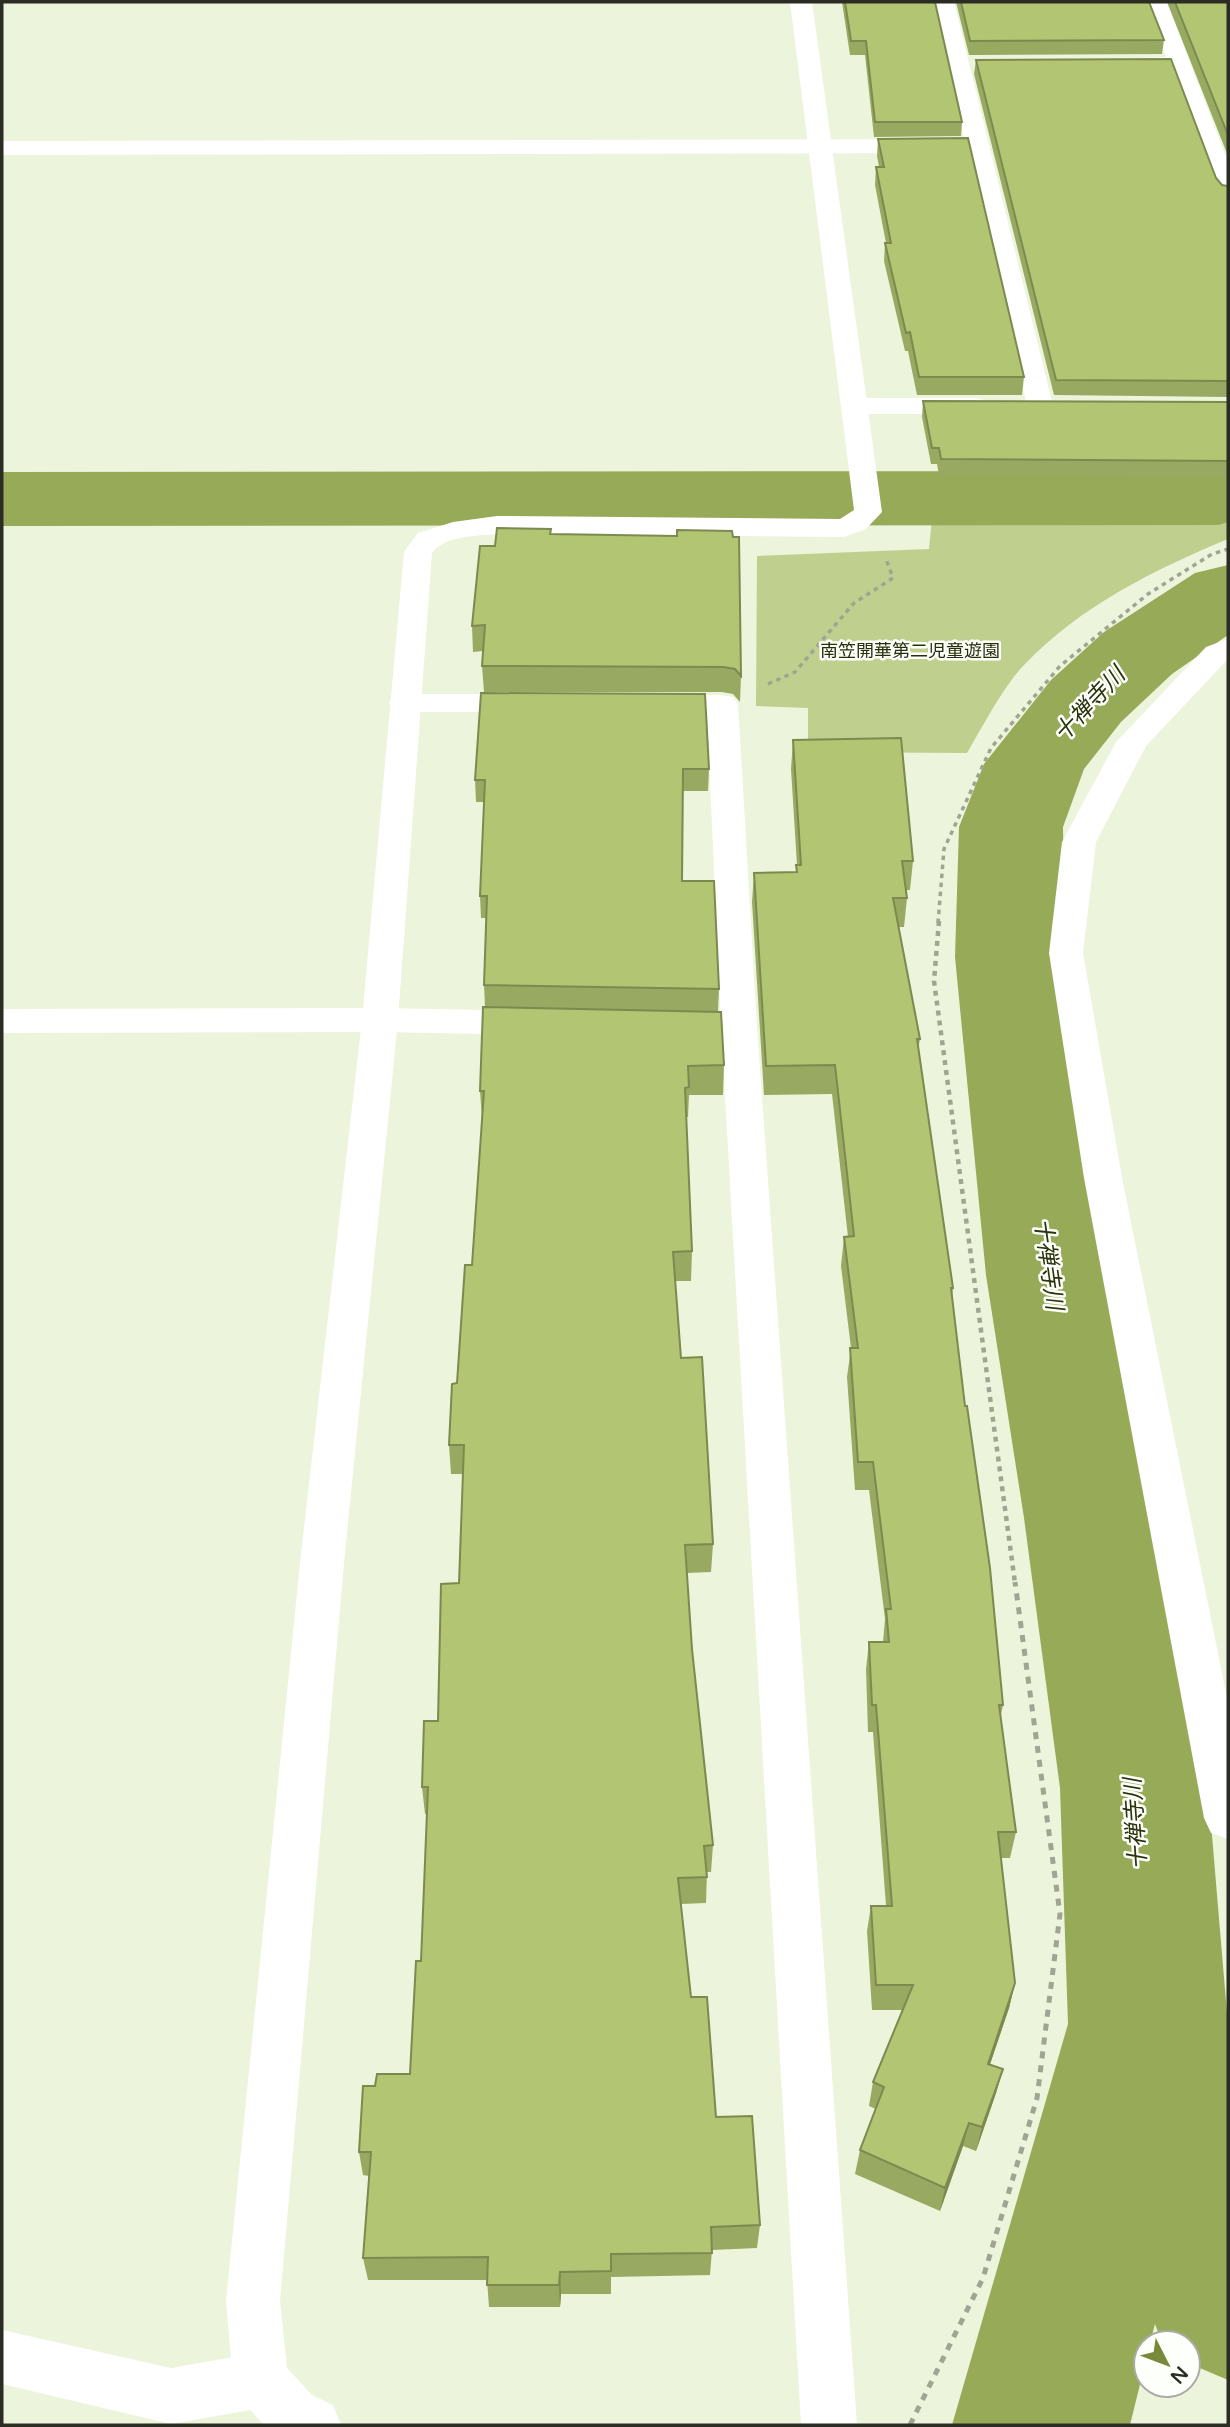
<svg xmlns="http://www.w3.org/2000/svg" width="1230" height="2427" viewBox="0 0 1230 2427" font-family="'Varela Round','Noto Sans JP',sans-serif">
<style>
.green{fill:#becf8e}
.lines{fill:none;stroke-linecap:round;stroke-linejoin:round}
.river{fill:#97aa58;fill-rule:evenodd}
.path-far2{stroke:#a0a593;stroke-width:3.5;stroke-dasharray:4.5 4.5;stroke-linecap:butt}
.path-far1{stroke:#a0a593;stroke-width:4.5;stroke-dasharray:5 5;stroke-linecap:butt}
.path{stroke:#a0a593;stroke-width:5;stroke-dasharray:7 7;stroke-linecap:butt}
.minor{fill:#fff;fill-rule:evenodd}
.tertiary{fill:#fff;fill-rule:evenodd}
.wall{fill:#98a962}
.shaded-wall{fill:#7c8a50}
.building{fill:#b1c572;stroke:#7c8a50;stroke-width:2}
.labels{text-anchor:middle;stroke-width:5;stroke-linejoin:round;paint-order:stroke}
.far-park-label{font-size:18px;fill:#272f0b;stroke:#fdfffa}
.water-label{font-size:23px;font-style:italic;fill:#2b330f;stroke:#fdfffa}
</style>
<rect width="100%" height="100%" fill="#edf4dc"/>
<!-- green -->
<path class="green" d="M932 518 1228 522V539C1154 570 1082 605 1025 664 1004 685 983 726 967 753L808 752V708L756 706 757 556 929 549Z"/>
<g class="lines">
<!-- river -->
<g class="river">
<path d="M1228 468V522L1218 525 2 526V472L1216 471Z"/>
<path d="M1228 565V635L1172 674 1121 722 1084 769 1063 827 1065 957 1112 1275 1160 1518 1208 1788 1228 2025V2380L1188 2363V2343H1162L1155 2324 1150 2343H1146V2360L1130 2425H952L1068 2024 1060 1788 1024 1518 986 1275 955 957 959 827 984 764 1051 680 1104 632 1195 573Z"/>
</g>
<!-- path-far2 -->
<g class="path-far2">
<path d="M768 684 795 672 854 603 893 578 886 559"/>
<path d="M938 923 944 849 991 748 1060 666 1148 594 1212 554 1228 549"/>
</g>
<!-- path-far1 -->
<path class="path-far1" d="M939 921 934 981 1015 1583"/>
<!-- path -->
<path class="path" d="M910 2425 983 2278 1037 2098 1060 1914 1015 1582"/>
<!-- minor -->
<g class="minor">
<path d="M932 2H954L1053 406 1049 412 1040 414 1031 412 1027 406 968 153 2 155V141L964 139Z"/>
<path d="M1145 2H1167L1228 162V199L1220 197 1216 192 1171 70 1121 71 1113 69 1110 64 1113 59 1166 57Z"/>
<path d="M855 398H975L984 400 988 406 984 412 975 414H855L846 412 842 406 846 400Z"/>
<path d="M1228 639V659L1146 746 1096 842 1083 953 1122 1178 1228 1703V1839L1211 1833 1204 1818 1084 1178 1049 953 1062 842 1116 742 1206 647Z"/>
<path d="M405 694H533L544 696 549 703 544 710 533 712H405L394 710 389 703 394 696Z"/>
<path d="M652 695H722L733 697 738 704 757 1027 857 2425H801L721 1027 707 713H652L641 711 636 704 641 697Z"/>
<path d="M380 1008 535 1011 548 1014 553 1023 548 1032 535 1035 380 1032 2 1033V1009Z"/>
<path d="M2 2330 171 2368 261 2352 281 2360 289 2380 281 2400 261 2408 171 2424 2 2384Z"/>
</g>
<!-- tertiary -->
<path class="tertiary" d="M790 2H812L882 512 866 529 844 537 497 534C477 536 446 535 432 553L398 1020 344 1563 280 2301 287 2368 312 2395 333 2405 341 2425H264L241 2400 233 2380 226 2301 300 1563 362 1020 404 552 418 533 453 522 497 516 840 519 854 510Z"/>
</g>
<!-- wall -->
<g class="wall">
<path d="M842 2H935L962 122 961 136 874 137 865 55H850Z"/>
<path d="M956 2H1149L1164 40 1162 54 969 55Z"/>
<path d="M1167 2H1228V156Z"/>
<path d="M976 60 1216 178 1222 185 1228 186V397L1054 395 974 74Z"/>
<path d="M878 139 1024 377 1022 395H917L908 351H905L884 261 885 243H886L875 185 876 167H879L877 156Z"/>
<path d="M923 401 1228 402V477L939 475 937 464H931L922 417Z"/>
<path d="M551 529V534L677 536 741 676 740 702 733 694 722 692H484L482 666 483 651 473 652 472 626 495 546Z"/>
<path d="M481 693 709 769 708 791H683L682 881 719 989 718 1011 724 1065 723 1095H689L688 1117H686L692 1251 691 1281H675L681 1358 713 1544 711 1572 687 1573 692 1649 713 1845 711 1872H707L706 1903 681 1904 691 1997 716 2117 760 2225 757 2248 712 2250 710 2275 611 2277V2294H561L560 2307H489L487 2280H368L363 2258 369 2176 363 2175 359 2152 375 2086 410 2074 421 1961 427 1814H425L422 1787 438 1721 459 1583 463 1474H451L449 1445 472 1265 482 1118 480 1091 485 1007 484 985 486 918H481L480 896 484 802H476L475 780Z"/>
<path d="M793 740 913 861 910 890H906L907 898 904 927H898L920 1039 918 1050 953 1288 952 1296 965 1406 1003 1705 1000 1719 1016 1832 1010 1858H1001L1015 1983 1009 2008 990 2064 1003 2069 996 2093 976 2151 963 2146 940 2211 855 2174 860 2150 876 2109 869 2106 873 2082 903 2010H872L867 1931 871 1906H886L873 1732H868L866 1669 869 1642H883L885 1619 869 1490H855L847 1377 851 1348 841 1266 844 1237H848L832 1094 764 1095 752 902 754 873 796 872V865H797L791 769Z"/>
</g>
<!-- shaded-wall -->
<g class="shaded-wall">
<path d="M1015 1983 1009 2008 982 2088 988 2064Z"/>
<path d="M1003 2069 996 2093 976 2151 982 2127Z"/>
<path d="M969 2123 963 2146 940 2211 945 2188Z"/>
<path d="M560 2272 561 2294 560 2307 559 2285Z"/>
</g>
<!-- building -->
<g class="building">
<path d="M845 2H935L962 122H875L866 41H851Z"/>
<path d="M961 2H1149L1164 40 970 41Z"/>
<path d="M1175 2H1228V135Z"/>
<path d="M1171 59 1216 178 1222 185 1228 186V381L1056 380 976 60Z"/>
<path d="M968 138 1024 377H919L910 332 906 333 885 243H891L876 167H884L878 139Z"/>
<path d="M923 401 1228 402V461L941 459 939 448H932Z"/>
<path d="M497 528 551 529 550 534 677 536V530L732 531 733 537H739L741 676 735 669 723 667 482 666 485 625 472 626 480 546H495Z"/>
<path d="M481 693 705 694 709 769H683L682 881H714L719 989 484 985 487 896H480L485 780H475Z"/>
<path d="M901 738 913 861H902L907 898H893L920 1039H917L953 1288H951L965 1406H967L990 1568 1003 1705H999L1016 1832H998L1015 1983 988 2064 1003 2069 982 2127 969 2123 945 2188 860 2150 884 2087 873 2082 913 1985H876L871 1906H892L876 1705H872L869 1642H889L886 1609H891L873 1462H858L850 1348H858L844 1237 854 1236 835 1065 766 1066 754 873 797 872 796 865H801L793 740Z"/>
<path d="M483 1007 721 1012 724 1065 688 1066 689 1087 685 1088 692 1251 673 1252 681 1358 702 1357 713 1544 685 1545 692 1649 713 1845 704 1846 707 1877 678 1878 691 1997H707L716 2117 752 2116 760 2225 711 2227 712 2253 611 2254V2271L560 2272 559 2285H487L488 2257 363 2258 371 2152H359L363 2086H375L377 2074H410L416 1961H421L428 1787H422L424 1721H438L441 1584 459 1583 464 1445H449L452 1384 457 1383 465 1265H472L484 1091H480Z"/>
</g>
<g class="labels">
<!-- far-park labels -->
<g class="far-park-label">
<text x="910" y="657">南笠開華第二児童遊園</text>
</g>
<!-- water labels -->
<g class="water-label">
<text transform="translate(1089 704) rotate(-47)" y="8">十禅寺川</text>
<text transform="translate(1049 1264) rotate(82)" y="8">十禅寺川</text>
<text transform="translate(1135 1824) rotate(-94)" y="8">十禅寺川</text>
</g>
</g>
<!-- border -->
<rect width="1230" height="2427" fill="none" stroke="#2b2d24" stroke-width="7"/>
<!-- north arrow -->
<g transform="translate(1167 2364) rotate(132)"><circle r="33" fill="#fdfffa" stroke="#a9aba4" stroke-width="2"/>
<path d="M0-5L12 26L0 18L-12 26Z" fill="#788939"/>
<text y="-10" font-size="19" font-weight="bold" text-anchor="middle" fill="#2b2d24">N</text>
</g>
</svg>
